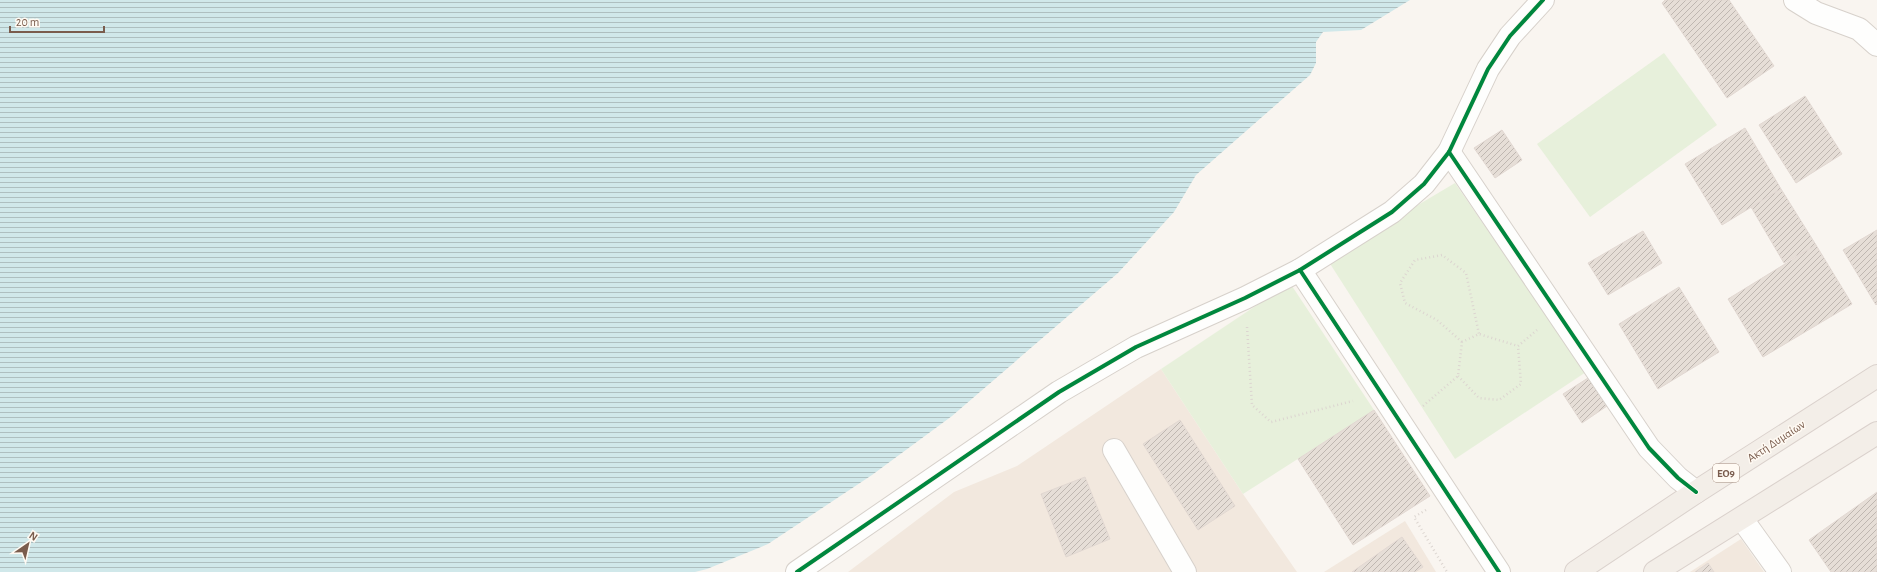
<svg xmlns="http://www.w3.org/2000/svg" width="1877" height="572" viewBox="0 0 1877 572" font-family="'Alegreya Sans',sans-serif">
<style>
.residential{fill:#f2e8de}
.park{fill:#e7f0db}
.water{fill:url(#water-rules)}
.building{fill:url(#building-hatch);stroke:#e2d8d2}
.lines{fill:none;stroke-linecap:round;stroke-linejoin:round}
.minor-casing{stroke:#d7d1cb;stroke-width:24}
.major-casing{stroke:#dad1cc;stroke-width:24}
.path{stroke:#dcd5d0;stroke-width:2.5;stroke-dasharray:1 3;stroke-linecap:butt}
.minor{stroke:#fefefd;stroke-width:22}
.major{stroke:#f3eee8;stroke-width:22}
.cycleway-casing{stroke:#fffaf3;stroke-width:6}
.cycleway{stroke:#00873e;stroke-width:4}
.labels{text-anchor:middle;stroke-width:3;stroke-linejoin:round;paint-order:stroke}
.shield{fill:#fffaf3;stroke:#a28b7f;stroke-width:1}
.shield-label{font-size:11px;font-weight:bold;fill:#7a5c4d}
.street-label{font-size:12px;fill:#7a5c4d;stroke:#fffaf3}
</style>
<defs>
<pattern id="water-rules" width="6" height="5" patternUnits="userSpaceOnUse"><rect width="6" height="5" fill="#d0e8ea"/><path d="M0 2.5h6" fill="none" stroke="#aebfc0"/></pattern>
<pattern id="building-hatch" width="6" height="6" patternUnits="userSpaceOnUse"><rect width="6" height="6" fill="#e6ded7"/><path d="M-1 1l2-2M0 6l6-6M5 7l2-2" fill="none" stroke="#bfb7b1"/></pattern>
</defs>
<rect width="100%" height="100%" fill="#f9f5f0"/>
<!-- residential -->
<g class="residential">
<path d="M1161 369 1243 494 1297 572H848L954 492 1017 466Z"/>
<path d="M1405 521 1436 572H1324Z"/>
<path d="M1741 539 1764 572H1690Z"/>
</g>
<!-- park -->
<g class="park">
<path d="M1664 53 1717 125 1590 217 1537 144Z"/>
<path d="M1455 183 1586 372 1455 459 1327 259Z"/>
<path d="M1290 283 1374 410 1243 494 1161 369Z"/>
</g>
<!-- water -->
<path class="water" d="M0 0H1410L1361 30 1323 32 1316 42V63L1310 75 1196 175 1174 212 1118 273 952 416 872 475 768 544 707 569 695 572H0Z"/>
<!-- building -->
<g class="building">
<path d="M1665 0H1729L1774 66 1727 98 1662 3Z"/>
<path d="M1805 96 1842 154 1796 183 1759 125Z"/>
<path d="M1745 128 1781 189 1722 225 1685 164Z"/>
<path d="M1502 130 1522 160 1495 178 1474 148Z"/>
<path d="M1781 189 1816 245 1784 263 1751 207Z"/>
<path d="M1877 230V304L1876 305 1843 250Z"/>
<path d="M1643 231 1662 263 1608 295 1588 263Z"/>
<path d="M1816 245 1852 304 1763 357 1728 299Z"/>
<path d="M1679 287 1719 352 1658 389 1619 324Z"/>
<path d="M1588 378 1607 406 1582 423 1563 394Z"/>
<path d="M1374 410 1430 496 1353 545 1298 459Z"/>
<path d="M1180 420 1235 506 1198 530 1143 444Z"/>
<path d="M1085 477 1110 539 1066 557 1041 494Z"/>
<path d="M1877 492V572H1831L1809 540Z"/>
<path d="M1402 537 1423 567 1415 572H1352Z"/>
<path d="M1708 563 1714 572H1695Z"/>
</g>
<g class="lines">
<!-- minor casing -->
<g class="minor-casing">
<g id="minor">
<path d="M1795 0 1816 13 1859 29 1877 45"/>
<path d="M1449 152 1649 448 1678 478 1696 492"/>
<path d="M1300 270 1499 572"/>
<path d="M1114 450 1185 572"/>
<path d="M1742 519 1780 572"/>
<path d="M797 572 1059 392 1136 347 1245 298 1300 270 1392 212 1424 184 1449 152 1488 69 1510 36 1543 0"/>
</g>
</g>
<!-- major casing -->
<g class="major-casing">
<g id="major">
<path d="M1576 572 1696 492 1877 376"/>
<path d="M1655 572 1877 433"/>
</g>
</g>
<!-- path -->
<g class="path">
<path d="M1247 327 1252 405 1271 422 1353 401"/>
<path d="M1462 342 1437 320 1405 303 1400 283 1415 260 1442 255 1466 273 1479 334"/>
<path d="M1518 346 1537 330"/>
<path d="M1458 376 1479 398 1499 400 1521 384 1518 346"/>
<path d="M1423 406 1458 376 1462 342 1479 334 1518 346"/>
<path d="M1426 510 1414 517 1447 572"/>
</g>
<!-- minor -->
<use href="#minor" class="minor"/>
<!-- major -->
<use href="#major" class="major"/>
<!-- cycleway casing -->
<g class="cycleway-casing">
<g id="cycleway">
<path d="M1449 152 1649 448 1678 478 1696 492"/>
<path d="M1300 270 1499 572"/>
<path d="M797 572 1059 392 1136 347 1245 298 1300 270 1392 212 1424 184 1449 152 1488 69 1510 36 1543 0"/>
</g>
</g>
<!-- cycleway -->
<use href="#cycleway" class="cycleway"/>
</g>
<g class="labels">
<!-- shield labels -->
<rect class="shield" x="1713" y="464" width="26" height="18" rx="3"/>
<g class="shield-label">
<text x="1726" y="477">ΕΟ9</text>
</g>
<!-- street labels -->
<g class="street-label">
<text transform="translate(1776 441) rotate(-33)" y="4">Ακτή Δυμαίων</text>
</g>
</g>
<!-- north arrow -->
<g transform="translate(28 544) rotate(34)" stroke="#fffaf3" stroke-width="3" paint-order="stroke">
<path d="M0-3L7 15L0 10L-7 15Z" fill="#7a5c4d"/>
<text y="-6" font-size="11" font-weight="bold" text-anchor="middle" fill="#7a5c4d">N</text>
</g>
<!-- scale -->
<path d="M10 26v6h94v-6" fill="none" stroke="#7a5c4d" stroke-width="2"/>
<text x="16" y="26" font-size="12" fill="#7a5c4d" stroke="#fffaf3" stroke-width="3" paint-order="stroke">20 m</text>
</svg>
